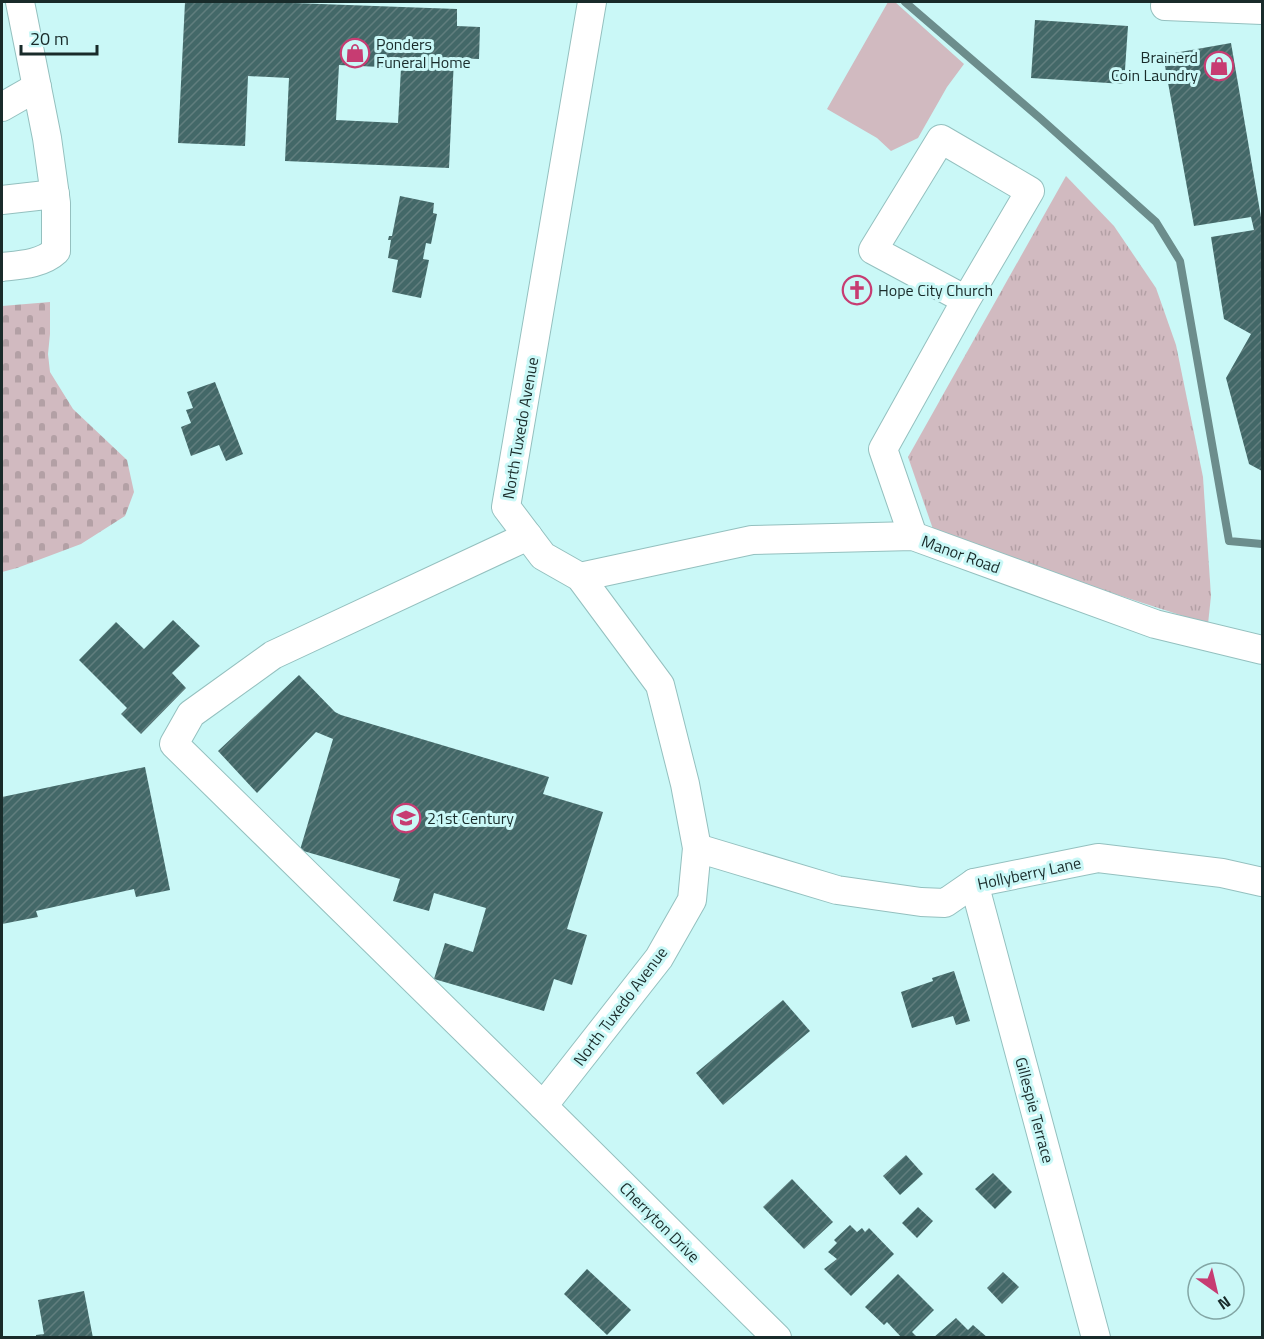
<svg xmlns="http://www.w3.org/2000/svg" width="1264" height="1339" viewBox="0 0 1264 1339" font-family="'Titillium Web',sans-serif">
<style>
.grass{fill:url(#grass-tufts)}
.cemetery{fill:url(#cemetery-stones)}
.park{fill:#d1bac0}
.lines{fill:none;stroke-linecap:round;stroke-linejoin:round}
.stream{stroke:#6c8d8c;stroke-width:8}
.building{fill:url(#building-hatch);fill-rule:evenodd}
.minor-casing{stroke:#94c0bf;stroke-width:30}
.minor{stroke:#fff;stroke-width:28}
.labels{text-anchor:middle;stroke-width:6;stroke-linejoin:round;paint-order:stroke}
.poi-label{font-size:16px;fill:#192b2a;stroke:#caf8f7;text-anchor:start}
.street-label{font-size:16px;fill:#192b2a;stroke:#caf8f7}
</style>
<defs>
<pattern id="grass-tufts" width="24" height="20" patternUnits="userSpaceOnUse" patternTransform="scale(1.5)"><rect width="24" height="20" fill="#d1bac0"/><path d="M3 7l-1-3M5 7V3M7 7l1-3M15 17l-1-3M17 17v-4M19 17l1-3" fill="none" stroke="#b3a0a5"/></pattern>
<pattern id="cemetery-stones" width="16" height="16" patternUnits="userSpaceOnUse" patternTransform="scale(1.5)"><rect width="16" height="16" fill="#d1bac0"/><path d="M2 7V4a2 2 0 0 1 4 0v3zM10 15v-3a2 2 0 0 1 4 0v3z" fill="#b3a0a5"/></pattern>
<pattern id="building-hatch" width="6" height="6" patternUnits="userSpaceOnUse" patternTransform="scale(1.5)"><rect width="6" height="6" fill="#436868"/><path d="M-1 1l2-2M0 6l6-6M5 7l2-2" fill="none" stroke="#617e7e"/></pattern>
</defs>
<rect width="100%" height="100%" fill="#caf8f7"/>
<!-- grass -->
<path class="grass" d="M1066 176 1114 226 1156 288 1176 345 1203 477 1211 596 1208 624 1084 584 934 532 908 457Z"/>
<!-- cemetery -->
<path class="cemetery" d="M50 302V334L48 354 50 372 73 409 127 460 134 492 125 516 81 544 17 568 2 572V306Z"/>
<!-- park -->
<path class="park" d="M888 2H895L964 64 947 87 918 138 891 151 877 138 827 109Z"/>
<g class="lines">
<!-- stream -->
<path class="stream" d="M905 2 1041 119 1156 222 1180 261 1229 541 1262 544"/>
</g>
<!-- building -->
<g class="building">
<path d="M185 2H266L457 9V26L480 27 479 59 454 58 449 168 285 161 289 78 248 76 245 146 178 143ZM339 65 401 68 398 123 336 120Z"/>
<path d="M1035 20 1128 26 1124 84 1031 78Z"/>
<path d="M1231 43 1262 223V471L1249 464 1226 378 1251 334 1224 319 1211 237 1254 230 1251 217 1194 226 1163 55Z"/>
<path d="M400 196 434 203 433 213 437 214 431 244 426 243 423 259 429 260 421 298 392 292 398 260 388 258 391 240H388L389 236H392Z"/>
<path d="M215 382 243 454 226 461 219 445 191 456 181 427 191 423 186 410 193 408 187 392Z"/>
<path d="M173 620 200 646 172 673 186 688 141 734 121 714 127 708 79 660 116 622 144 649Z"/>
<path d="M299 675 335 712 341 715 549 777 543 794 603 812 567 929 587 935 572 985 554 979 544 1011 434 979 445 943 473 952 486 908 434 893 429 911 393 901 400 879 300 850 333 739 316 732 257 793 218 751Z"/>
<path d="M145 767 170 890 136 897 134 889 36 911 38 917 2 924V797Z"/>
<path d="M954 971 970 1021 956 1025 953 1016 912 1028 901 992 933 981 932 978Z"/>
<path d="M783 1000 810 1031 723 1105 696 1073Z"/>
<path d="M906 1155 923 1174 900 1195 883 1176Z"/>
<path d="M993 1173 1012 1192 995 1209 975 1189Z"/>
<path d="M792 1179 833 1222 804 1249 763 1207Z"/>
<path d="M918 1207 933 1221 917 1238 902 1223Z"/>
<path d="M850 1225 857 1232 862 1228 865 1232 869 1228 894 1254 851 1296 824 1269 837 1259 828 1252 837 1243 834 1240Z"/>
<path d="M587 1269 631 1310 607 1335 564 1294Z"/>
<path d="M1003 1272 1019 1287 1002 1304 987 1288Z"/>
<path d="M898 1274 934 1310 912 1332 918 1338H902L887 1322 884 1325 865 1307Z"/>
<path d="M84 1291 93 1338H36V1335L44 1334 38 1300Z"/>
<path d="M956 1318 968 1330 973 1325 988 1338H933Z"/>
</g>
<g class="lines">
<!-- minor casing -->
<g class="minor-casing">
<g id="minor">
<path d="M1165 6 1262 10"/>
<path d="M2 107 37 87"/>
<path d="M2 200 55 194"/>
<path d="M2 267C20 265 42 264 56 251V203L47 138 20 2"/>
<path d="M528 536 273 655 191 714 174 744 543 1106 777 1338"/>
<path d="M913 536 883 449 966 300 1030 191 941 139 873 250 966 300"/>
<path d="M580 577 752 540 913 536 1155 624 1262 650"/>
<path d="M697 848 837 890 921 902 945 903 974 883 1098 858 1222 873 1262 882"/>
<path d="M974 883 1096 1338"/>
<path d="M543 1106 659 958 692 900 697 848 685 784 660 685 580 577 543 556 506 507 592 2"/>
</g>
</g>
<!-- minor -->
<use href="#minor" class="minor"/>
</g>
<!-- icons -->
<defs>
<g id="shop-ring" transform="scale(1.5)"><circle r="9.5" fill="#caf8f7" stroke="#c73c72" stroke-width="1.5"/><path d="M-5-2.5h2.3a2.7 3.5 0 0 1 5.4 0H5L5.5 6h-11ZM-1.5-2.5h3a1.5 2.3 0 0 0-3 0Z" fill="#c73c72"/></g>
<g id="church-ring" transform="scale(1.5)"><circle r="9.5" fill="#caf8f7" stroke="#c73c72" stroke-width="1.5"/><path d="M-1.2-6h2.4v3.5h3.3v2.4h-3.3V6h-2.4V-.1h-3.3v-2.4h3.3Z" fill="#c73c72"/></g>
<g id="school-ring" transform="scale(1.5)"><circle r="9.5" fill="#caf8f7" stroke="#c73c72" stroke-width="1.5"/><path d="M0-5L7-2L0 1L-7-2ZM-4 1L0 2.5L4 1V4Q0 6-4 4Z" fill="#c73c72"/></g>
</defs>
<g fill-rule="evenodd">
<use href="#shop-ring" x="355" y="53"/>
<use href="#shop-ring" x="1219" y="66"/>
<use href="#church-ring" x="857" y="290"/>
<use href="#school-ring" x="406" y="818"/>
</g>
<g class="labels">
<!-- poi labels -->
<g class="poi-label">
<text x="376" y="50">Ponders<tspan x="376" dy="18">Funeral Home</tspan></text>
<text x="1198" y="63" text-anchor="end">Brainerd<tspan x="1198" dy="18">Coin Laundry</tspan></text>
<text x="878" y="296">Hope City Church</text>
<text x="427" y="824">21st Century</text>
</g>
<!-- street labels -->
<g class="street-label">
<text transform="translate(520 428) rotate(-80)" y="6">North Tuxedo Avenue</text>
<text transform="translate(961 554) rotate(20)" y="6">Manor Road</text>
<text transform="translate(1029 873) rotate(-12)" y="6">Hollyberry Lane</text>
<text transform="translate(620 1006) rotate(-53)" y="6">North Tuxedo Avenue</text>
<text transform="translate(1035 1110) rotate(75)" y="6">Gillespie Terrace</text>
<text transform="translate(660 1222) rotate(45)" y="6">Cherryton Drive</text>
</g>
</g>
<!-- border -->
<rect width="1264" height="1339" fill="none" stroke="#192b2a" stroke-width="6"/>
<!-- north arrow -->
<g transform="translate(1216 1291) rotate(146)"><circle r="28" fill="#caf8f7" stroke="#83a6a5" stroke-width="1.5"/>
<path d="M0-4.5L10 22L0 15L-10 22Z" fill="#c73c72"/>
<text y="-9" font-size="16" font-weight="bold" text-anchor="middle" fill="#192b2a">N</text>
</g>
<!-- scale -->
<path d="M21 45v9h76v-9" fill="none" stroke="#192b2a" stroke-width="3"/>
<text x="30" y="45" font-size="18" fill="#192b2a" stroke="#caf8f7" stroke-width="4.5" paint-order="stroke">20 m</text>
</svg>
